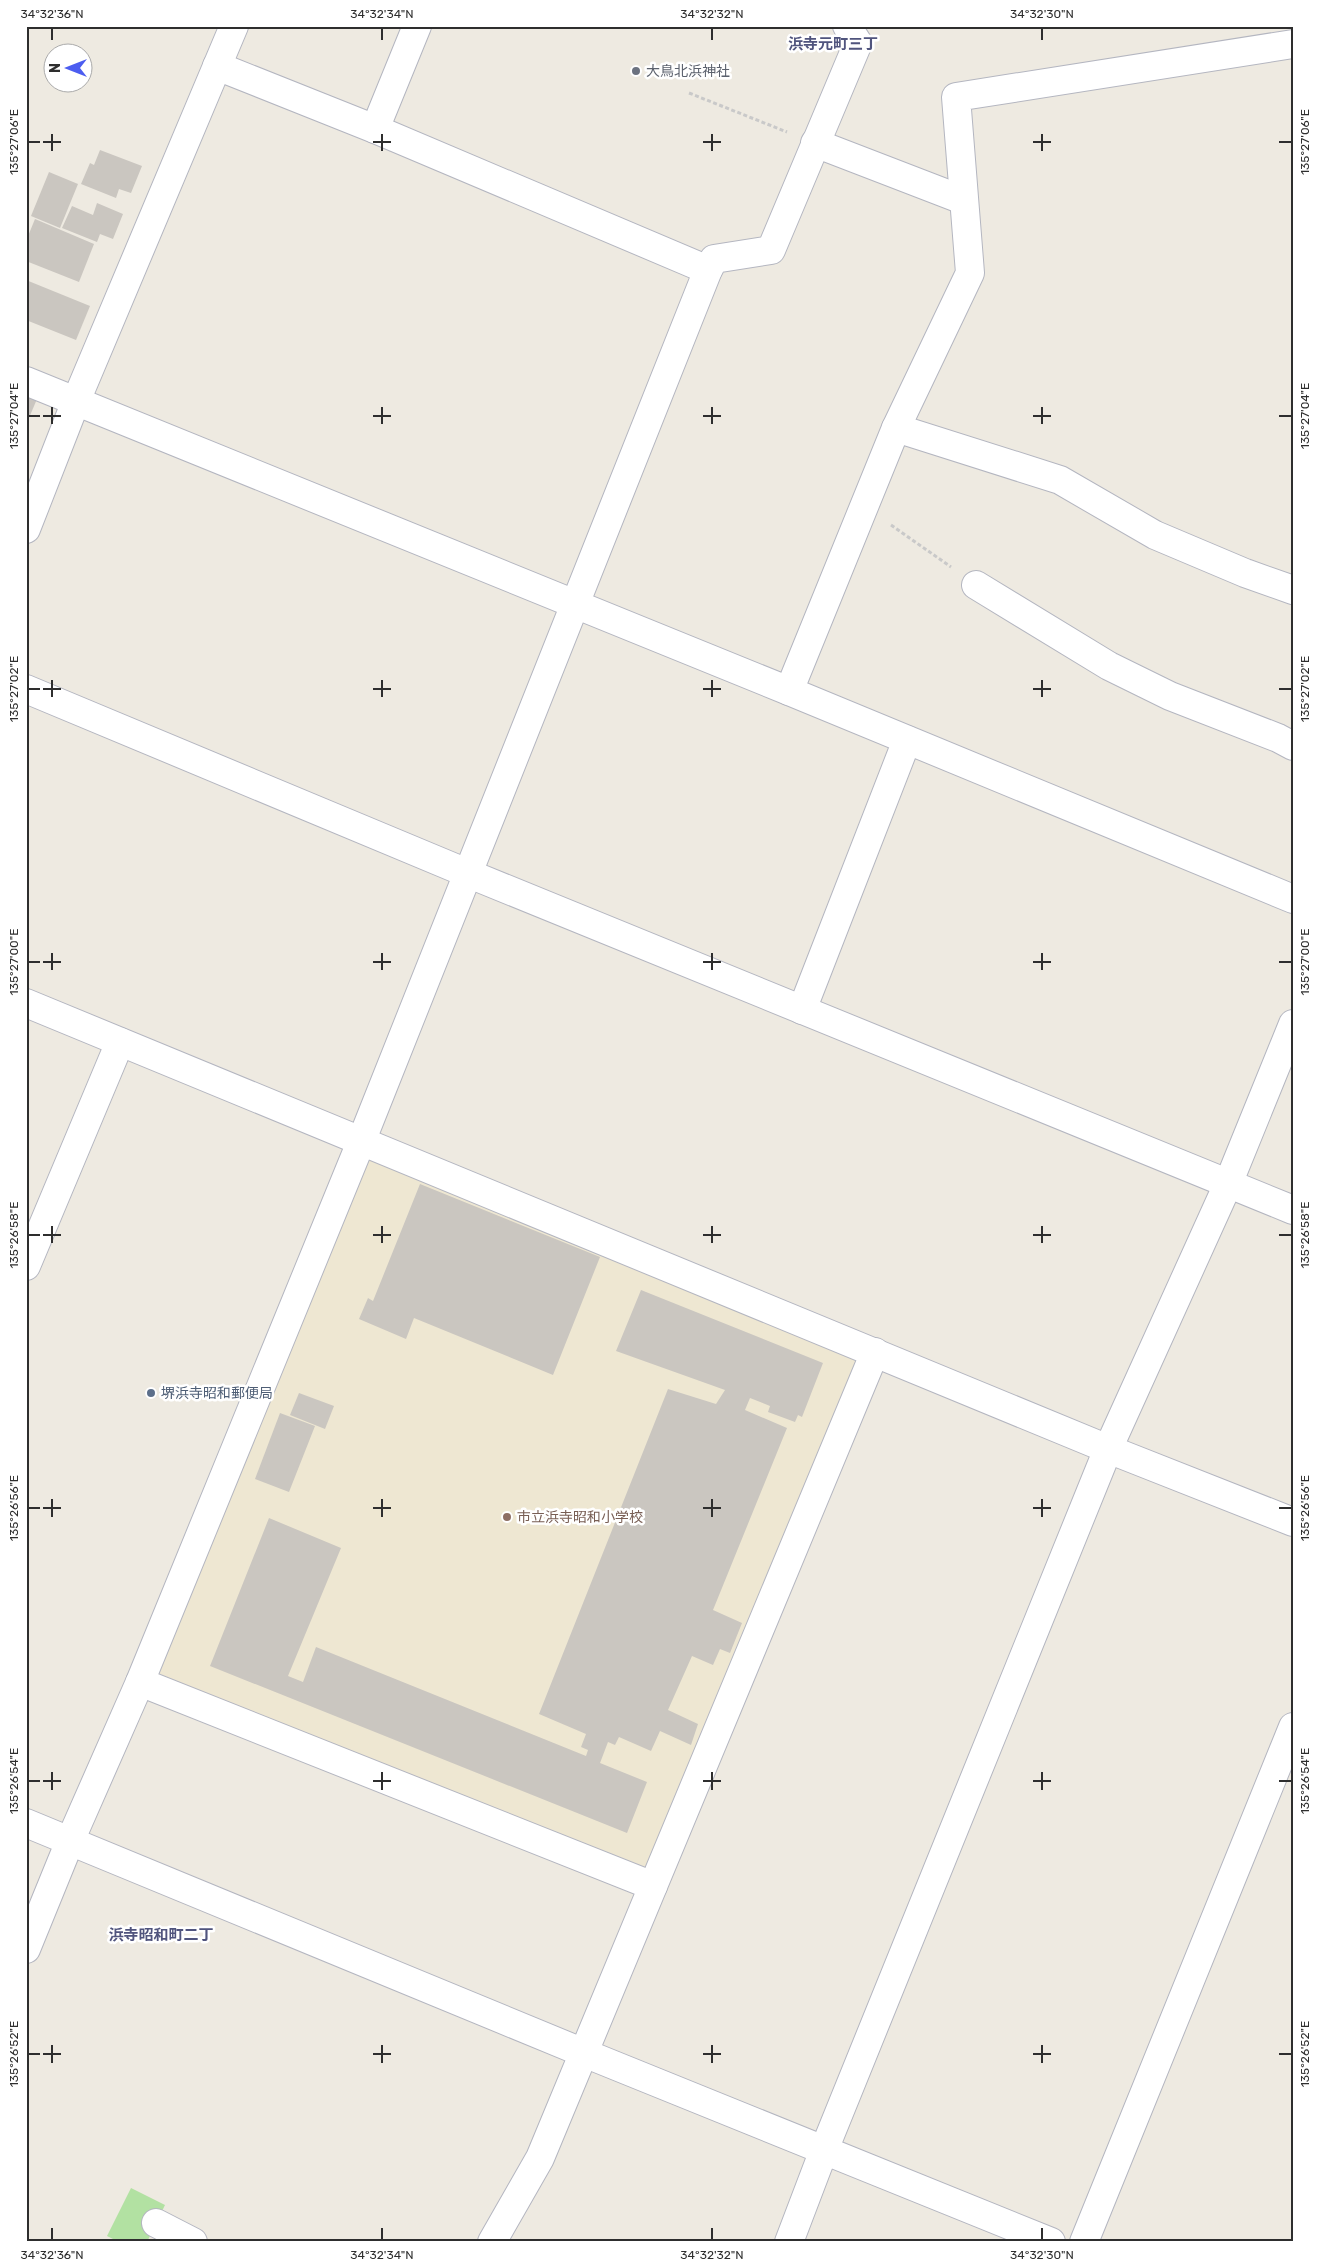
<svg xmlns="http://www.w3.org/2000/svg" width="1319" height="2268" viewBox="0 0 1319 2268" font-family="Rubik,'Noto Sans JP',sans-serif">
<style>
.education{fill:#eee7d2}
.green{fill:#b2e1a2}
.building{fill:#cac6c0}
.lines{fill:none;stroke-linecap:round;stroke-linejoin:round}
.minor-casing{stroke:#b4b6c0;stroke-width:30}
.path{stroke:#c9c9c9;stroke-width:3;stroke-dasharray:4 2.5;stroke-linecap:butt}
.minor{stroke:#fff;stroke-width:28}
.ticks{fill:none;stroke:#2e2e2e;stroke-width:2}
.worship-dot{fill:#6b7280;stroke:#fff;stroke-width:2}
.service-dot{fill:#5c6f8a;stroke:#fff;stroke-width:2}
.education-dot{fill:#8d6e63;stroke:#fff;stroke-width:2}
.labels{text-anchor:middle;stroke-width:5;stroke-linejoin:round;paint-order:stroke}
.worship-label{font-size:14px;fill:#5b616d;stroke:#fff;text-anchor:start}
.service-label{font-size:14px;fill:#4e5e75;stroke:#fff;text-anchor:start}
.education-label{font-size:14px;fill:#785e54;stroke:#fff;text-anchor:start}
.neighbourhood-label{font-size:15px;font-weight:bold;fill:#50547d;stroke:#fff}
.neatline{fill:none;stroke:#2e2e2e;stroke-width:2}
.ticks-label{font-size:12px;text-anchor:middle;fill:#2e2e2e}
</style>
<rect width="100%" height="100%" fill="#eeeae1"/>
<!-- education -->
<path class="education" d="M361 1142 875 1352 653 1886 140 1682Z"/>
<!-- green -->
<path class="green" d="M131 2188 165 2205 147 2242H119L107 2236Z"/>
<!-- building -->
<g class="building">
<path d="M100 150 142 166 131 193 119 189 116 198 81 184 90 163 94 165Z"/>
<path d="M49 172 78 184 60 228 31 216Z"/>
<path d="M97 203 123 214 113 239 100 234 97 242 62 228 72 206 93 215Z"/>
<path d="M35 219 94 244 79 282 26 261V241Z"/>
<path d="M26 280 90 306 76 340 26 320Z"/>
<path d="M26 395 37 399 26 425Z"/>
<path d="M420 1184 600 1257 553 1375 414 1318 406 1339 359 1319 368 1298 373 1301Z"/>
<path d="M641 1290 823 1363 802 1417 798 1415 795 1422 768 1412 770 1406 750 1398 745 1410 787 1428 713 1610 742 1623 730 1653 720 1649 713 1665 692 1656 668 1710 698 1724 691 1745 660 1731 651 1751 619 1737 615 1745 608 1742 600 1763 647 1782 627 1833 210 1666 269 1518 341 1548 288 1676 303 1682 316 1647 586 1756 588 1750 581 1747 586 1734 539 1714 668 1389 716 1404 725 1390 616 1351Z"/>
<path d="M299 1393 334 1406 325 1429 290 1415Z"/>
<path d="M280 1413 315 1426 289 1492 255 1479Z"/>
</g>
<g class="lines">
<!-- minor casing -->
<g class="minor-casing">
<g id="minor">
<path d="M217 66 375 129 708 270"/>
<path d="M375 129 417 26"/>
<path d="M815 143 963 200"/>
<path d="M26 381 789 691 1293 899"/>
<path d="M896 428 1060 480 1155 535 1245 573 1293 590"/>
<path d="M26 529 76 401 234 26"/>
<path d="M976 585 1109 666 1170 696 1278 738 1293 746"/>
<path d="M26 689 467 873 1293 1210"/>
<path d="M789 691 896 428 970 273 956 97 1293 44"/>
<path d="M26 1003 1108 1449 1293 1522"/>
<path d="M802 1010 907 740"/>
<path d="M26 1266 120 1042"/>
<path d="M140 1682 653 1886"/>
<path d="M26 1823 584 2053 1051 2242"/>
<path d="M26 1949 70 1841 140 1682 361 1142 708 270 714 259 771 250 858 43 847 26"/>
<path d="M156 2223 193 2242"/>
<path d="M492 2242 540 2158 875 1352"/>
<path d="M789 2242 824 2150 1108 1449 1228 1184 1293 1024"/>
<path d="M1084 2242 1293 1727"/>
</g>
</g>
<!-- path -->
<g class="path">
<path d="M689 93 787 132"/>
<path d="M891 525 951 567"/>
</g>
<!-- minor -->
<use href="#minor" class="minor"/>
</g>
<!-- ticks -->
<path class="ticks" d="M52 28V40M382 28V40M712 28V40M1042 28V40M52 134V151M382 134V151M712 134V151M1042 134V151M28 142H40M43 142H61M373 142H391M703 142H721M1033 142H1051M1279 142H1292M52 407V424M382 407V424M712 407V424M1042 407V424M28 416H40M43 416H61M373 416H391M703 416H721M1033 416H1051M1279 416H1292M52 680V697M382 680V697M712 680V697M1042 680V697M28 689H40M43 689H61M373 689H391M703 689H721M1033 689H1051M1279 689H1292M52 953V970M382 953V970M712 953V970M1042 953V970M28 962H40M43 962H61M373 962H391M703 962H721M1033 962H1051M1279 962H1292M52 1226V1243M382 1226V1243M712 1226V1243M1042 1226V1243M28 1235H40M43 1235H61M373 1235H391M703 1235H721M1033 1235H1051M1279 1235H1292M52 1499V1517M382 1499V1517M712 1499V1517M1042 1499V1517M28 1508H40M43 1508H61M373 1508H391M703 1508H721M1033 1508H1051M1279 1508H1292M52 1772V1790M382 1772V1790M712 1772V1790M1042 1772V1790M28 1781H40M43 1781H61M373 1781H391M703 1781H721M1033 1781H1051M1279 1781H1292M52 2045V2063M382 2045V2063M712 2045V2063M1042 2045V2063M28 2054H40M43 2054H61M373 2054H391M703 2054H721M1033 2054H1051M1279 2054H1292M52 2228V2240M382 2228V2240M712 2228V2240M1042 2228V2240"/>
<!-- markers -->
<circle class="worship-dot" cx="636" cy="71" r="5"/>
<circle class="service-dot" cx="151" cy="1393" r="5"/>
<circle class="education-dot" cx="507" cy="1517" r="5"/>
<g class="labels">
<!-- worship labels -->
<g class="worship-label">
<text x="646" y="76">大鳥北浜神社</text>
</g>
<!-- service labels -->
<g class="service-label">
<text x="161" y="1398">堺浜寺昭和郵便局</text>
</g>
<!-- education labels -->
<g class="education-label">
<text x="517" y="1522">市立浜寺昭和小学校</text>
</g>
<!-- neighbourhood labels -->
<g class="neighbourhood-label">
<text x="833" y="49">浜寺元町三丁</text>
<text x="161" y="1940">浜寺昭和町二丁</text>
</g>
</g>
<!-- border -->
<rect width="1319" height="2268" fill="none" stroke="#ffffff" stroke-width="55"/>
<!-- north arrow -->
<g transform="translate(68 68) rotate(270)"><circle r="24" fill="#ffffff" stroke="#ababab"/>
<path d="M0-4L9 19L0 12L-9 19Z" fill="#4c5df0"/>
<text y="-8" font-size="14" font-weight="bold" text-anchor="middle" fill="#2e2e2e">N</text>
</g>
<rect x="28" y="28" width="1264" height="2212" class="neatline"/>
<g class="ticks-label">
<text x="52" y="18">34°32'36"N</text>
<text x="382" y="18">34°32'34"N</text>
<text x="712" y="18">34°32'32"N</text>
<text x="1042" y="18">34°32'30"N</text>
<text transform="translate(1305 142) rotate(-90)" y="4">135°27'06"E</text>
<text transform="translate(14 142) rotate(-90)" y="4">135°27'06"E</text>
<text transform="translate(1305 416) rotate(-90)" y="4">135°27'04"E</text>
<text transform="translate(14 416) rotate(-90)" y="4">135°27'04"E</text>
<text transform="translate(1305 689) rotate(-90)" y="4">135°27'02"E</text>
<text transform="translate(14 689) rotate(-90)" y="4">135°27'02"E</text>
<text transform="translate(1305 962) rotate(-90)" y="4">135°27'00"E</text>
<text transform="translate(14 962) rotate(-90)" y="4">135°27'00"E</text>
<text transform="translate(1305 1235) rotate(-90)" y="4">135°26'58"E</text>
<text transform="translate(14 1235) rotate(-90)" y="4">135°26'58"E</text>
<text transform="translate(14 1508) rotate(-90)" y="4">135°26'56"E</text>
<text transform="translate(1305 1508) rotate(-90)" y="4">135°26'56"E</text>
<text transform="translate(14 1781) rotate(-90)" y="4">135°26'54"E</text>
<text transform="translate(1305 1781) rotate(-90)" y="4">135°26'54"E</text>
<text transform="translate(14 2054) rotate(-90)" y="4">135°26'52"E</text>
<text transform="translate(1305 2054) rotate(-90)" y="4">135°26'52"E</text>
<text x="52" y="2259">34°32'36"N</text>
<text x="382" y="2259">34°32'34"N</text>
<text x="712" y="2259">34°32'32"N</text>
<text x="1042" y="2259">34°32'30"N</text>
</g>
</svg>
